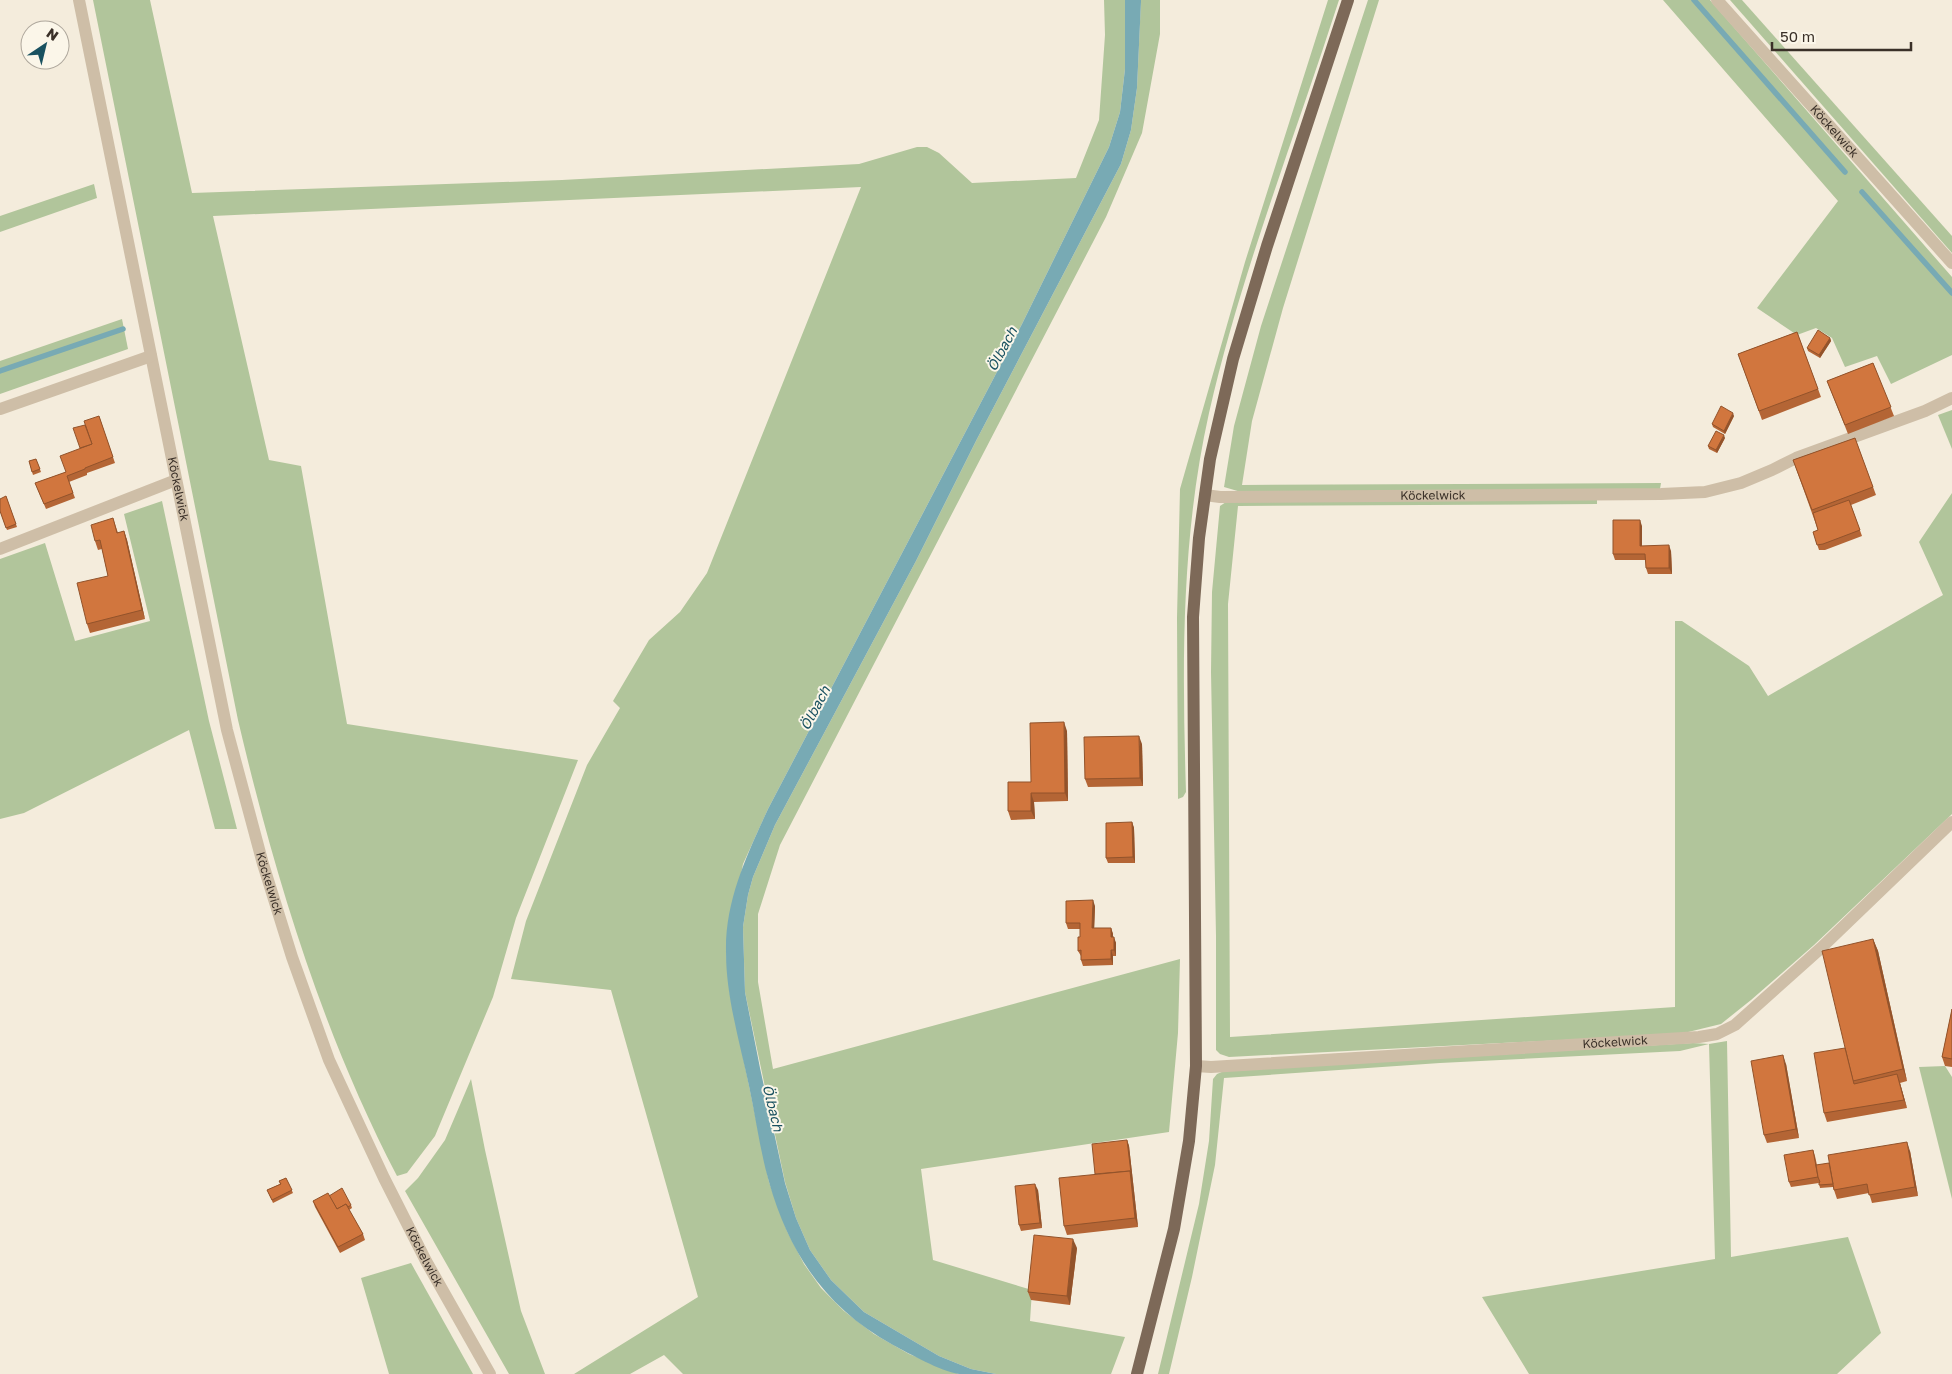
<svg xmlns="http://www.w3.org/2000/svg" width="1952" height="1374" viewBox="0 0 1952 1374" font-family="'Golos Text',sans-serif">
<style>
.green{fill:#b1c59b}
.water{fill:#78aab4}
.lines{fill:none;stroke-linecap:round;stroke-linejoin:round}
.stream{stroke:#78aab4;stroke-width:5.5}
.minor{stroke:#cebea7;stroke-width:12}
.major{stroke:#7d6958;stroke-width:12}
.wall{fill:#b46535}
.shaded-wall{fill:#92532b}
.building{fill:#d1763e;stroke:#92532b}
.labels{text-anchor:middle;stroke-width:4;stroke-linejoin:round;paint-order:stroke}
.street-label{font-size:12px;fill:#3a3028;stroke:#fbf6e9}
.water-label{font-size:14px;font-style:italic;fill:#195160;stroke:#fbf6e9}
</style>
<rect width="100%" height="100%" fill="#f4ecdc"/>
<!-- green -->
<g class="green">
<path d="M93 0H150L192 193 562 180 859 164 917 147H927L939 153 972 183 1076 178 1099 120 1105 35 1104 0H1125V69L1120 112 1109 147 1022 324 768 809 743 864 726 952 730 994 769 1182 787 1231 804 1264 821 1288 844 1311 874 1334 909 1354 959 1374H683L664 1355 630 1374H574L698 1297 611 990 511 979 526 921 587 765 620 708 613 701 649 640 680 612 707 573 861 187 213 216 269 460 301 466 347 724 578 760 516 918 493 997 435 1136 407 1173 397 1176C322 1032 275 877 238 720Z"/>
<path d="M1141 0H1160V34L1142 133 1106 217 780 845 758 914V982L773 1069 1180 959 1178 1033 1169 1132 921 1169 933 1260 1032 1290 1030 1321 1125 1337 1111 1374H996L971 1369 939 1356 864 1312 831 1280 810 1250 796 1218 785 1182 745 992 743 927 748 895 753 877 775 825 916 561 977 439 1121 164 1131 130 1137 88Z"/>
<path d="M1328 0H1339C1295 137 1241 273 1209 413 1181 538 1182 665 1186 792L1183 797 1178 799 1177 618 1180 489 1245 262Z"/>
<path d="M1368 0H1379L1283 308 1252 421 1242 485 1661 483 1660 489 1241 492 1224 487 1234 426 1261 326Z"/>
<path d="M1663 0H1710L1952 277V355L1891 384 1877 356 1845 367 1832 338 1816 328 1797 335 1757 308 1838 201Z"/>
<path d="M1730 0H1742L1952 236V253Z"/>
<path d="M94 184 97 198 0 232V216Z"/>
<path d="M122 319 128 349 0 394V361Z"/>
<path d="M1952 410V449L1938 415Z"/>
<path d="M1952 493V814L1814 945 1751 1000 1721 1024 1680 1034 1229 1057 1220 1054 1216 1050V936L1211 672 1212 592 1220 506 1226 502 1597 498V504L1238 506 1228 604 1230 1037 1675 1007V621H1682L1749 666 1768 696 1943 595 1919 542Z"/>
<path d="M162 501 209 721 237 829H215L189 730 24 813 0 819V559L45 543 75 641 150 621 124 514Z"/>
<path d="M1727 1041 1731 1257 1848 1237 1881 1333 1837 1374H1529L1482 1297 1715 1259 1709 1044 1680 1051 1440 1063 1224 1078 1215 1165 1192 1277 1169 1374H1158L1199 1204 1209 1141 1213 1079 1217 1074 1224 1071 1693 1043 1709 1044Z"/>
<path d="M1945 1066 1952 1077V1199L1919 1067Z"/>
<path d="M471 1079 485 1150 521 1311 545 1374H509L405 1191 418 1178 445 1140Z"/>
<path d="M411 1263 473 1374H389L361 1278Z"/>
</g>
<!-- water -->
<path class="water" d="M1125 0H1141V2L1137 88 1131 130 1121 164 977 439 916 561 775 825 753 877 748 895 743 927 745 992 760 1068 785 1183 796 1218 810 1250 831 1280 864 1312 939 1356 971 1369 996 1374C984 1374 971 1374 959 1374 940 1371 910 1354 893 1345 826 1308 790 1255 769 1182 760 1151 756 1118 749 1086 740 1043 726 997 726 952 725 900 747 855 768 809L1022 324 1109 147 1120 112 1125 69Z"/>
<g class="lines">
<!-- stream -->
<g class="stream">
<path d="M1694 0 1845 172"/>
<path d="M1862 192 1952 293"/>
<path d="M0 371 123 329"/>
</g>
<!-- minor -->
<g class="minor">
<path id="s1" d="M79 0 227 730 263 864 292 957 329 1060 384 1178 426 1261 490 1374"/>
<path id="s2" d="M1717 0 1952 263"/>
<path d="M0 409 151 356"/>
<path id="s3" d="M1205 495 1220 497 1661 494 1705 492 1741 483 1772 470 1796 458 1925 411 1952 398"/>
<path d="M0 549 176 480"/>
<path id="s4" d="M1196 1066 1211 1067 1699 1037 1717 1034 1735 1025 1821 948 1952 822"/>
</g>
<!-- major -->
<path class="major" d="M1137 1374 1174 1229 1189 1141 1196 1066 1193 617 1199 538 1210 459 1233 359 1267 246 1348 0"/>
</g>
<!-- wall -->
<g class="wall">
<path d="M1797 332 1821 397 1762 420 1738 354Z"/>
<path d="M1830 338 1831 341 1820 358 1808 351 1807 348Z"/>
<path d="M1873 363 1894 416 1848 434 1827 381Z"/>
<path d="M99 416 115 463 87 473V475L69 482 75 498 46 509 35 483 66 472 80 448 85 425Z"/>
<path d="M1734 416 1725 434 1713 427 1712 424Z"/>
<path d="M1725 438 1717 453 1709 449 1708 446Z"/>
<path d="M1855 438 1876 495 1851 505 1862 536 1825 550H1819L1813 532 1818 530 1793 460Z"/>
<path d="M36 459 41 472 33 475 29 461Z"/>
<path d="M6 496 17 527 7 530 0 511Z"/>
<path d="M113 518 118 533 124 531 127 540 145 619 90 633 87 624 108 576 102 549 98 550 95 541Z"/>
<path d="M1642 526V546L1671 551 1672 574H1648L1646 568V560H1615L1613 554Z"/>
<path d="M1067 731 1068 801 1034 802 1035 819 1011 820 1008 811 1031 782Z"/>
<path d="M1142 744 1143 786 1088 787 1085 779Z"/>
<path d="M1132 822 1134 828 1135 863H1108L1106 858Z"/>
<path d="M1095 906 1094 928H1111L1113 934V937L1116 943V956H1113V965L1083 966 1081 960V956L1078 951 1080 937V929H1068L1066 923Z"/>
<path d="M1873 939 1878 951 1907 1081 1900 1083 1907 1108 1827 1122 1824 1113 1845 1048Z"/>
<path d="M1952 1009V1067L1945 1066 1942 1057Z"/>
<path d="M1786 1064 1799 1138 1767 1143 1764 1135Z"/>
<path d="M1127 1140 1129 1146 1138 1227 1067 1235 1064 1226Z"/>
<path d="M1813 1150 1815 1156 1817 1165 1910 1151 1918 1196 1872 1203 1869 1193 1837 1199 1833 1187 1820 1188 1819 1183 1791 1187 1789 1182Z"/>
<path d="M286 1178 293 1193 273 1203 267 1190 280 1184 279 1181Z"/>
<path d="M1038 1190 1042 1228 1021 1231 1019 1225Z"/>
<path d="M329 1196 351 1205 352 1208 349 1210 363 1234 365 1240 340 1253 315 1207 313 1201Z"/>
<path d="M1077 1248 1070 1305 1031 1300 1028 1292Z"/>
</g>
<!-- shaded-wall -->
<g class="shaded-wall">
<path d="M1830 338 1831 341 1820 358 1819 355Z"/>
<path d="M1733 413 1734 416 1725 434 1724 431Z"/>
<path d="M1724 435 1725 438 1717 453 1716 450Z"/>
<path d="M1640 520 1642 526V551L1640 546Z"/>
<path d="M124 531 127 540 145 619 142 610Z"/>
<path d="M1669 545 1671 551 1672 574 1669 568Z"/>
<path d="M1064 722 1067 731 1068 801 1065 793Z"/>
<path d="M1139 736 1142 744 1143 786 1140 778Z"/>
<path d="M1031 793 1034 802 1035 819 1031 811Z"/>
<path d="M1132 822 1134 828 1135 863 1133 857Z"/>
<path d="M1093 900 1095 906 1094 934 1092 928Z"/>
<path d="M1111 928 1113 934V943L1111 937Z"/>
<path d="M1114 937 1116 943V956L1114 950Z"/>
<path d="M1873 939 1878 951 1907 1081 1903 1069Z"/>
<path d="M1111 950 1113 956V965L1111 959Z"/>
<path d="M1783 1055 1786 1064 1799 1138 1796 1129Z"/>
<path d="M1897 1074 1900 1083 1907 1108 1904 1100Z"/>
<path d="M1127 1140 1129 1146 1138 1227 1135 1218Z"/>
<path d="M1907 1142 1910 1151 1918 1196 1915 1187Z"/>
<path d="M1035 1184 1038 1190 1042 1228 1040 1223Z"/>
<path d="M1073 1239 1077 1248 1070 1305 1067 1296Z"/>
</g>
<!-- building -->
<g class="building">
<path d="M1818 330 1830 338 1819 355 1807 348Z"/>
<path d="M1797 332 1818 389 1759 411 1738 354Z"/>
<path d="M1873 363 1891 407 1845 425 1827 381Z"/>
<path d="M1721 406 1733 413 1724 431 1712 424Z"/>
<path d="M99 416 113 457 85 468V469L67 476 73 493 44 504 35 483 66 472 60 456 92 444 84 421Z"/>
<path d="M85 425 92 444 80 448 73 428Z"/>
<path d="M1716 431 1724 435 1716 450 1708 446Z"/>
<path d="M1855 438 1873 487 1812 510 1793 460Z"/>
<path d="M36 459 40 469 32 472 29 461Z"/>
<path d="M6 496 16 524 6 528 0 511V499Z"/>
<path d="M1849 500 1860 530 1823 544 1817 545 1813 532 1818 530 1813 513Z"/>
<path d="M113 518 117 533 124 531 142 610 87 624 77 583 108 576 100 540 95 541 91 525Z"/>
<path d="M1613 520H1640V546L1669 545V568H1646L1645 554H1613Z"/>
<path d="M1064 722 1065 793H1031V811H1008V782H1031L1030 723Z"/>
<path d="M1139 736 1140 778 1085 779 1084 737Z"/>
<path d="M1132 822 1133 857 1106 858V823Z"/>
<path d="M1093 900 1092 928H1111V937H1114V950H1111V959L1081 960V950L1078 951V937H1080V923H1066V901Z"/>
<path d="M1873 939 1903 1069 1853 1081 1822 951Z"/>
<path d="M1952 1009V1059L1942 1057Z"/>
<path d="M1845 1048 1854 1084 1897 1074 1904 1100 1824 1113 1814 1053Z"/>
<path d="M1783 1055 1796 1129 1764 1135 1751 1061Z"/>
<path d="M1127 1140 1131 1173 1130 1171 1095 1174 1092 1144Z"/>
<path d="M1907 1142 1915 1187 1869 1195 1867 1184 1834 1190 1828 1155Z"/>
<path d="M1813 1150 1818 1177 1789 1182 1784 1155Z"/>
<path d="M1829 1163 1833 1184 1819 1185V1183L1820 1182 1818 1177 1816 1165Z"/>
<path d="M1130 1171 1135 1218 1064 1226 1059 1178Z"/>
<path d="M286 1178 292 1190 272 1200 267 1190 281 1184 279 1181Z"/>
<path d="M1035 1184 1040 1223 1019 1225 1015 1186Z"/>
<path d="M342 1188 351 1205 348 1207 346 1204 337 1209 329 1196Z"/>
<path d="M328 1193 337 1209 346 1204 363 1234 338 1247 313 1201Z"/>
<path d="M1034 1235 1073 1239 1067 1296 1028 1292Z"/>
</g>
<g class="labels">
<!-- street labels -->
<g class="street-label">
<text dy="4" stroke="none"><textPath href="#s2" startOffset="176">Köckelwick</textPath></text>
<text dy="4" stroke="none"><textPath href="#s1" startOffset="499">Köckelwick</textPath></text>
<text dy="4" stroke="none"><textPath href="#s3" startOffset="228">Köckelwick</textPath></text>
<text dy="4" stroke="none"><textPath href="#s1" startOffset="904">Köckelwick</textPath></text>
<text dy="4" stroke="none"><textPath href="#s4" startOffset="420">Köckelwick</textPath></text>
<text dy="4" stroke="none"><textPath href="#s1" startOffset="1309">Köckelwick</textPath></text>
</g>
<!-- water labels -->
<g class="water-label">
<text transform="translate(1002 349) rotate(-62)" y="5">Ölbach</text>
<text transform="translate(815 708) rotate(-62)" y="5">Ölbach</text>
<text transform="translate(773 1108) rotate(76)" y="5">Ölbach</text>
</g>
</g>
<!-- north arrow -->
<g transform="translate(45 45) rotate(35)"><circle r="24" fill="#fbf6e9" stroke="#aea79c"/>
<path d="M0-4L9 19L0 12L-9 19Z" fill="#195160"/>
<text y="-8" font-size="14" font-weight="bold" text-anchor="middle" fill="#3a3028">N</text>
</g>
<!-- scale -->
<path d="M1772 42v8h139v-8" fill="none" stroke="#3a3028" stroke-width="2.5"/>
<text x="1780" y="42" font-size="15" fill="#3a3028" stroke="#fbf6e9" stroke-width="4" paint-order="stroke">50 m</text>
</svg>
